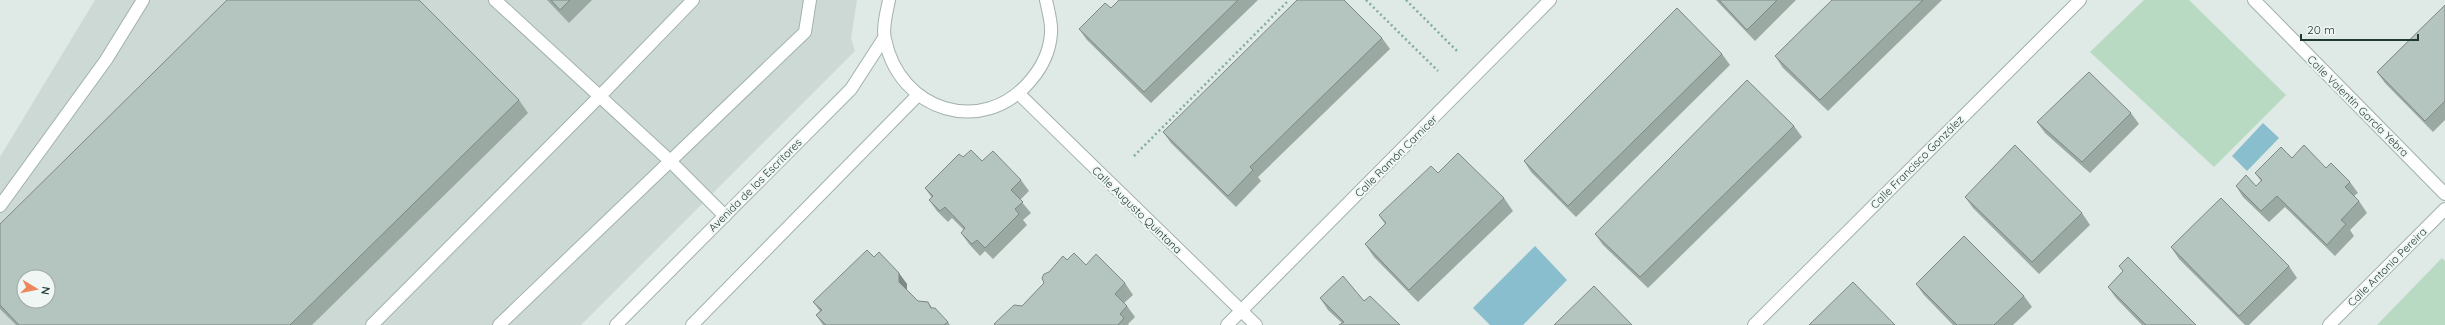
<svg xmlns="http://www.w3.org/2000/svg" width="2445" height="325" viewBox="0 0 2445 325" font-family="Quicksand,sans-serif">
<style>
.built{fill:#cdd9d4;fill-rule:evenodd}
.green{fill:#b8dac3}
.water{fill:#88becd}
.lines{fill:none;stroke-linecap:round;stroke-linejoin:round}
.minor-casing{stroke:#a2b1ac;stroke-width:14}
.path{stroke:#80aca1;stroke-width:2.5;stroke-dasharray:2 3;stroke-linecap:butt}
.minor{stroke:#fff;stroke-width:12}
.wall{fill:#9ba9a3}
.shaded-wall{fill:#7e8985}
.building{fill:#b4c4be;stroke:#7e8985;fill-rule:evenodd}
.labels{text-anchor:middle;stroke-width:4;stroke-linejoin:round;paint-order:stroke}
.street-label{font-size:11px;fill:#213934;stroke:#eff6f3}
</style>
<rect width="100%" height="100%" fill="#dfe9e5"/>
<!-- built -->
<path class="built" d="M95 0H857L851 38 855 51 581 325H0V157ZM24 277H48V301H24Z"/>
<!-- green -->
<g class="green">
<path d="M2144 0H2189L2286 95 2214 167 2090 52Z"/>
<path d="M2442 258 2445 261V325H2377Z"/>
</g>
<!-- water -->
<g class="water">
<path d="M2263 123 2279 138 2247 171 2232 156Z"/>
<path d="M1535 246 1567 280 1523 325H1490L1473 308Z"/>
</g>
<g class="lines">
<!-- minor casing -->
<g class="minor-casing">
<g id="minor">
<path d="M495 0 669 160 725 216"/>
<path d="M889 0C887 11 882 28 885 39 899 111 983 138 1031 80 1042 67 1050 50 1051 33 1052 23 1048 10 1046 0"/>
<path d="M2254 0 2445 194"/>
<path d="M1019 94 1256 325"/>
<path d="M0 206 106 60 143 0"/>
<path d="M372 325 599 97 693 0"/>
<path d="M499 325 805 32 810 0"/>
<path d="M616 325 851 89 884 38"/>
<path d="M692 325 917 96"/>
<path d="M1227 325 1550 0"/>
<path d="M1754 325 2080 0"/>
<path d="M2329 325 2445 209"/>
</g>
</g>
<!-- path -->
<g class="path">
<path d="M1366 0 1438 71"/>
<path d="M1406 0 1458 52"/>
<path d="M1134 156 1289 0"/>
</g>
<!-- minor -->
<use href="#minor" class="minor"/>
</g>
<!-- wall -->
<g class="wall">
<path d="M547 0H592L569 23Z"/>
<path d="M1119 0H1258L1151 103 1087 40 1079 29 1111 8Z"/>
<path d="M1716 0H1796L1755 41Z"/>
<path d="M1832 0H1942L1828 111 1783 68 1775 56Z"/>
<path d="M2445 5V120L2433 132 2385 83 2377 72Z"/>
<path d="M1382 38 1390 49 1258 177 1261 181 1236 207 1171 143 1163 132Z"/>
<path d="M1722 54 1730 65 1576 217 1531 172 1524 161Z"/>
<path d="M519 100 528 113 312 325H16L0 309V224Z"/>
<path d="M2131 113 2139 124 2090 173 2045 133 2037 122Z"/>
<path d="M1794 126 1802 137 1648 288 1603 245 1595 234Z"/>
<path d="M963 157 982 161 1021 180 1029 191 1020 200 1031 213 1023 220 1027 225 993 259 985 251 980 256 969 244 961 233 964 230 952 218 948 222 937 211 929 200 932 198 925 188Z"/>
<path d="M2292 158 2326 168 2350 182 2358 193 2354 196 2359 201 2367 213 2350 230 2354 236 2335 256 2285 207 2269 222 2243 197 2236 186H2256L2261 181 2255 173Z"/>
<path d="M1438 173 1504 198 1513 211 1418 302 1374 257 1365 244 1385 224 1379 215Z"/>
<path d="M1965 197 2082 213 2090 225 2039 274 1973 208Z"/>
<path d="M2171 247 2289 266 2297 278 2249 325H2245L2179 259Z"/>
<path d="M874 257 907 284V290L918 301 928 302 932 308 948 322 950 325H823L816 315 820 311 813 302Z"/>
<path d="M1086 265 1125 283 1133 295 1124 303 1127 306 1135 317 1128 324 1129 325H995L1022 306 1044 283 1049 272Z"/>
<path d="M2119 266 2196 325H2142L2116 298 2108 287 2123 271Z"/>
<path d="M1916 284 2024 296 2032 307 2013 325H1953L1924 295Z"/>
<path d="M1320 298 1364 301 1400 325 1342 323 1328 310Z"/>
</g>
<!-- shaded-wall -->
<path class="shaded-wall" d="M899 273 907 284V293L899 282Z"/>
<!-- building -->
<g class="building">
<path d="M227 0H419L519 100 290 325H19L0 305V224ZM24 277H48V301H24Z"/>
<path d="M551 0H570L560 10Z"/>
<path d="M1119 0H1238L1144 92 1079 29 1105 3 1111 8Z"/>
<path d="M1297 0H1344L1382 38 1250 167 1253 170 1228 196 1163 132Z"/>
<path d="M1719 0H1777L1747 30Z"/>
<path d="M1832 0H1923L1820 100 1775 56Z"/>
<path d="M2445 5V101L2425 121 2377 72Z"/>
<path d="M1677 8 1722 54 1568 206 1524 161Z"/>
<path d="M2089 72 2131 113 2082 162 2037 122Z"/>
<path d="M1747 80 1794 126 1640 277 1595 234Z"/>
<path d="M2015 145 2082 213 2032 262 1965 197Z"/>
<path d="M2304 145 2326 168 2331 163 2350 182 2345 187 2359 201 2341 220 2346 224 2327 245 2277 196 2261 211 2236 186 2246 175 2256 186 2262 180 2255 173 2281 147 2292 158Z"/>
<path d="M971 150 982 161 993 151 1021 180 1011 190 1023 202 1015 209 1019 214 985 248 977 240 972 244 961 233 965 228 945 207 940 211 929 200 933 196 925 188 959 154 963 157Z"/>
<path d="M1458 153 1504 198 1409 290 1365 244 1386 223 1379 215 1431 166 1438 173Z"/>
<path d="M2221 198 2289 266 2239 316 2171 247Z"/>
<path d="M1964 236 2024 296 1994 325H1957L1916 284Z"/>
<path d="M867 250 874 257 879 252 899 273V282L918 301 928 302 931 308H935L948 322 944 325H826L816 315 822 310 813 302Z"/>
<path d="M1074 253 1086 265 1096 254 1125 283 1115 294 1127 306 1120 314 1124 318 1118 325H995L994 324 1014 305 1022 306 1044 283 1042 278 1044 274 1049 272 1063 256 1067 260Z"/>
<path d="M2128 257 2196 325H2146L2108 287 2123 271 2119 266Z"/>
<path d="M1343 276 1364 301 1370 296 1400 325H1339L1344 322 1320 298Z"/>
<path d="M1853 282 1895 325H1809Z"/>
<path d="M1594 286 1632 325H1554Z"/>
</g>
<g class="labels">
<!-- street labels -->
<g class="street-label">
<text transform="translate(2358 106) rotate(45)" y="4">Calle Valentín García Yebra</text>
<text transform="translate(1396 156) rotate(-45)" y="4">Calle Ramón Carnicer</text>
<text transform="translate(1917 162) rotate(-45)" y="4">Calle Francisco González</text>
<text transform="translate(755 185) rotate(-45)" y="4">Avenida de los Escritores</text>
<text transform="translate(1137 210) rotate(44)" y="4">Calle Augusto Quintana</text>
<text transform="translate(2387 267) rotate(-45)" y="4">Calle Antonio Pereira</text>
</g>
</g>
<!-- north arrow -->
<g transform="translate(36 289) rotate(100)"><circle r="19" fill="#eff6f3" stroke="#9daaa7"/>
<path d="M0-3L7 15L0 10L-7 15Z" fill="#ec875b"/>
<text y="-6" font-size="11" font-weight="bold" text-anchor="middle" fill="#213934">N</text>
</g>
<!-- scale -->
<path d="M2301 34v6h117v-6" fill="none" stroke="#213934" stroke-width="2"/>
<text x="2307" y="34" font-size="12" fill="#213934" stroke="#eff6f3" stroke-width="3" paint-order="stroke">20 m</text>
</svg>
